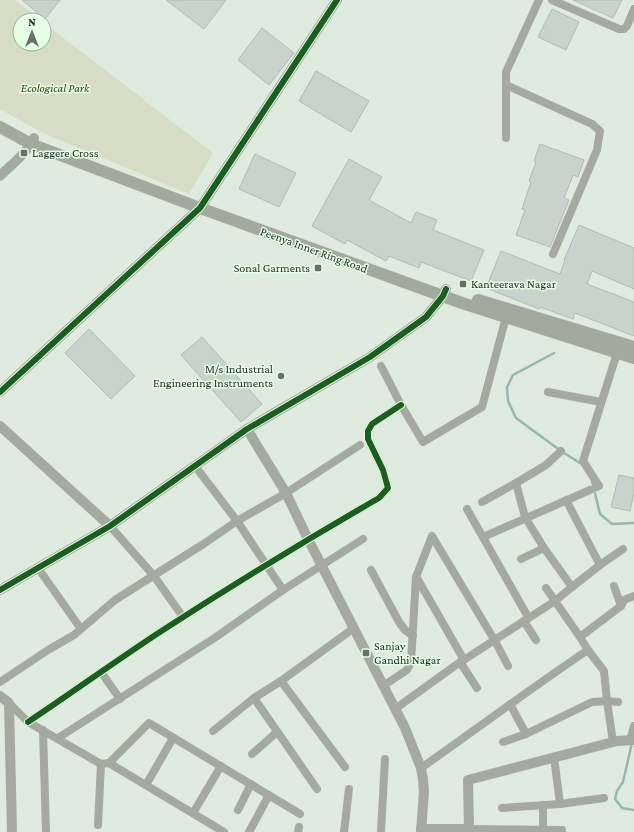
<svg xmlns="http://www.w3.org/2000/svg" width="634" height="832" viewBox="0 0 634 832" font-family="'Crimson Pro',serif">
<style>
.green{fill:#d7dcc5}
.lines{fill:none;stroke-linecap:round;stroke-linejoin:round}
.stream{stroke:#97b6b0;stroke-width:2.5}
.building{fill:#c8d4cb;stroke:#afbbb3}
.minor{stroke:#a4aa9f;stroke-width:8}
.tertiary{stroke:#a4aa9f;stroke-width:10}
.secondary{stroke:#a2aa9d;stroke-width:12}
.cycleway-casing{stroke:#e5ffe6;stroke-width:8}
.cycleway{stroke:#1b5e20;stroke-width:6}
.poi-dot{fill:#677267;stroke:#e5ffe6;stroke-width:1.5}
.labels{text-anchor:middle;stroke-width:3;stroke-linejoin:round;paint-order:stroke}
.park-label{font-size:12px;font-style:italic;fill:#403b00;stroke:#e5ffe6}
.poi-label{font-size:12px;fill:#273127;stroke:#e5ffe6;text-anchor:start}
.street-label{font-size:12px;fill:#273127;stroke:#e5ffe6}
</style>
<rect width="100%" height="100%" fill="#deebde"/>
<!-- green -->
<path class="green" d="M0 0H15L40 20H20V44H44V23L213 153 189 194 43 133 0 109Z"/>
<g class="lines">
<!-- stream -->
<g class="stream">
<path d="M554 353 513 375 507 387 508 401 516 418 561 451 580 463"/>
<path d="M592 481 600 514 612 524 634 523"/>
<path d="M632 743 623 782 617 791 615 799 622 808 634 810"/>
</g>
</g>
<!-- building -->
<g class="building">
<path d="M22 0H60L45 19Z"/>
<path d="M166 0H226L204 29Z"/>
<path d="M573 0H622L613 18Z"/>
<path d="M552 9 579 22 566 50 538 37Z"/>
<path d="M262 28 294 53 269 85 238 60Z"/>
<path d="M316 71 369 101 351 132 299 101Z"/>
<path d="M540 144 584 160 578 177 573 175 564 198 569 200 550 247 516 235 525 210 522 209 531 182 529 181 536 162 534 161Z"/>
<path d="M255 154 296 173 279 207 239 189Z"/>
<path d="M349 159 382 177 369 200 411 223 416 212 437 220 433 230 484 250 471 281 421 262 419 268 389 256 386 261 347 240 345 244 312 226Z"/>
<path d="M579 225 634 248V289L592 271 587 284 634 302V336L575 313 573 319 540 307 539 309 486 288 501 251 560 274 565 260H564Z"/>
<path d="M89 329 135 376 111 399 65 353Z"/>
<path d="M202 337 262 404 241 422 181 355Z"/>
<path d="M619 475 634 478V493L630 511 611 507Z"/>
</g>
<g class="lines">
<!-- minor -->
<g class="minor">
<path d="M552 0 619 29H624L627 26 634 9"/>
<path d="M506 85 592 124 600 131 597 150 553 254"/>
<path d="M506 138V72L539 0"/>
<path d="M381 366 401 405 423 442 482 407 506 317"/>
<path d="M548 392 601 402"/>
<path d="M195 466 237 521 283 590"/>
<path d="M597 487 599 486 583 461 617 353"/>
<path d="M566 500 600 565 572 587"/>
<path d="M482 502 516 483"/>
<path d="M467 509 528 617"/>
<path d="M110 526 154 576 183 617"/>
<path d="M483 537 590 490"/>
<path d="M521 559 544 548"/>
<path d="M600 565 623 549"/>
<path d="M38 568 81 629"/>
<path d="M371 570 399 622 405 630 413 636"/>
<path d="M417 578 464 660"/>
<path d="M614 586 621 606"/>
<path d="M546 588 580 637"/>
<path d="M524 621 536 640"/>
<path d="M588 650 604 671 607 701 613 742"/>
<path d="M460 662 477 688"/>
<path d="M101 672 120 699"/>
<path d="M281 681 354 628"/>
<path d="M0 682 48 650 74 635 115 600 205 543 237 521 286 493 360 445"/>
<path d="M383 686 407 670 411 662 416 577 432 536 495 641 508 666"/>
<path d="M254 698 317 789"/>
<path d="M9 703 28 722 101 764 109 763 224 832"/>
<path d="M510 704 526 734"/>
<path d="M395 709 456 665 555 601 572 587 544 548 525 517 516 483 546 465 561 451"/>
<path d="M28 722C73 692 117 660 163 630 234 584 306 540 379 498L388 488 383 470 368 439V431L372 424 401 405"/>
<path d="M43 730 46 832"/>
<path d="M213 731 254 698 281 681 345 767"/>
<path d="M58 738 216 637 283 590 363 539"/>
<path d="M630 740 634 726"/>
<path d="M503 742 526 734 592 702 607 701 618 702"/>
<path d="M252 754 277 732"/>
<path d="M554 757 560 804"/>
<path d="M109 763 149 723 300 814"/>
<path d="M421 768C477 729 531 688 588 650L580 637 621 606 624 600 634 596"/>
<path d="M146 785 173 738"/>
<path d="M543 805V830"/>
<path d="M502 808 560 804 604 798"/>
<path d="M238 810 251 784"/>
<path d="M193 813 221 766"/>
<path d="M98 825 101 764"/>
<path d="M249 832 269 795"/>
<path d="M298 832 299 827"/>
<path d="M344 832 349 789"/>
<path d="M381 832 385 759"/>
<path d="M469 832V829L562 830"/>
</g>
<!-- tertiary -->
<g class="tertiary">
<path d="M0 176C12 164 27 153 34 138"/>
<path d="M0 392 200 208 337 0"/>
<path d="M0 426 110 526"/>
<path d="M247 429 286 493 308 539 405 728 421 768 423 780 424 791 421 832"/>
<path d="M0 590 110 526 247 429 370 357 426 317 443 296 446 289"/>
<path d="M0 696 9 703 12 832"/>
<path d="M421 829H469L468 780 617 741 634 740"/>
</g>
<!-- secondary -->
<g class="secondary">
<path d="M0 127 31 144 200 208 462 303 634 358"/>
<path d="M478 300 634 347"/>
</g>
<!-- cycleway casing -->
<g class="cycleway-casing">
<g id="cycleway">
<path d="M0 392 200 208 337 0"/>
<path d="M0 590 110 526 247 429 370 357 426 317 443 296 446 289"/>
<path d="M28 722C73 692 117 660 163 630 234 584 306 540 379 498L388 488 383 470 368 439V431L372 424 401 405"/>
</g>
</g>
<!-- cycleway -->
<use href="#cycleway" class="cycleway"/>
</g>
<!-- markers -->
<g class="poi-dot">
<rect x="20" y="149" width="8" height="8" rx="2"/>
<rect x="314" y="264" width="8" height="8" rx="2"/>
<rect x="459" y="280" width="8" height="8" rx="2"/>
<circle cx="281" cy="376" r="4"/>
<rect x="362" y="649" width="8" height="8" rx="2"/>
</g>
<g class="labels">
<!-- park labels -->
<g class="park-label">
<text x="55" y="92">Ecological Park</text>
</g>
<!-- poi labels -->
<g class="poi-label">
<text x="32" y="157">Laggere Cross</text>
<text x="310" y="272" text-anchor="end">Sonal Garments</text>
<text x="471" y="288">Kanteerava Nagar</text>
<text x="273" y="373" text-anchor="end">M/s Industrial<tspan x="273" dy="14">Engineering Instruments</tspan></text>
<text x="374" y="650">Sanjay<tspan x="374" dy="14">Gandhi Nagar</tspan></text>
</g>
<!-- street labels -->
<g class="street-label">
<text transform="translate(314 250) rotate(20)" y="4">Peenya Inner Ring Road</text>
</g>
</g>
<!-- north arrow -->
<g transform="translate(32 32)"><circle r="19" fill="#e5ffe6" stroke="#99ad9a"/>
<path d="M0-3L7 15L0 10L-7 15Z" fill="#677267"/>
<text y="-6" font-size="11" font-weight="bold" text-anchor="middle" fill="#273127">N</text>
</g>
</svg>
